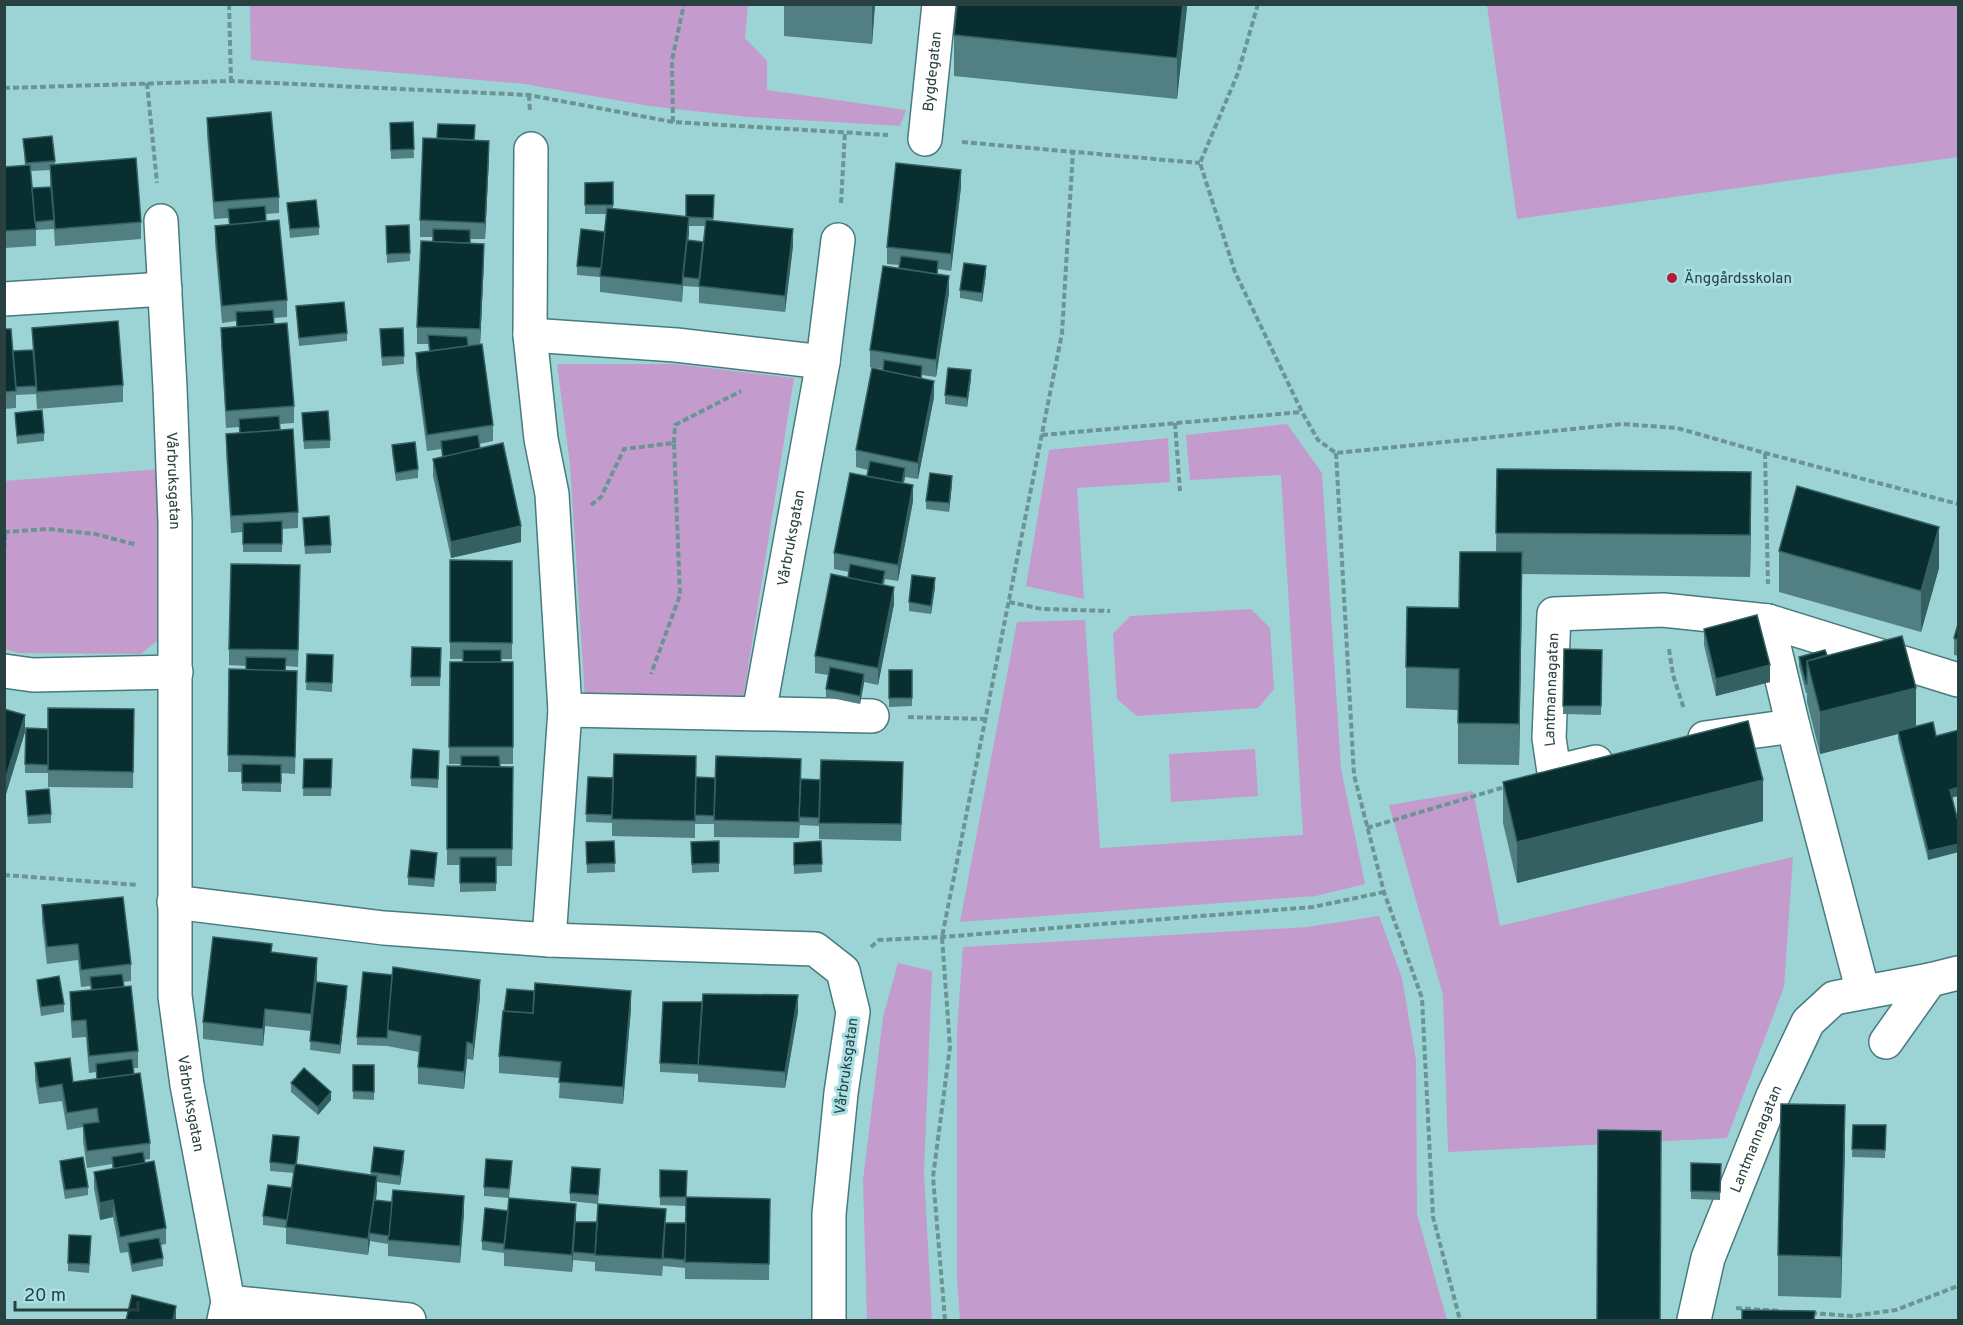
<svg xmlns="http://www.w3.org/2000/svg" width="1963" height="1325" viewBox="0 0 1963 1325" font-family="Overpass,sans-serif">
<style>
.green{fill:#c49bcd}
.lines{fill:none;stroke-linecap:round;stroke-linejoin:round}
.minor-casing{stroke:#477b7e;stroke-width:36}
.path{stroke:#6b9495;stroke-width:4;stroke-dasharray:6 3;stroke-linecap:butt}
.minor{stroke:#fff;stroke-width:33}
.wall{fill:#528082;fill-rule:evenodd}
.shaded-wall{fill:#346062}
.building{fill:#082e30;stroke:#346062;stroke-width:1.5}
.poi-dot{fill:#b11e34;stroke:#a9e0e3;stroke-width:2}
.labels{text-anchor:middle;stroke-width:6;stroke-linejoin:round;paint-order:stroke}
.street-label{font-size:15px;fill:#294041;stroke:#a9e0e3}
.poi-label{font-size:15px;fill:#294041;stroke:#a9e0e3;text-anchor:start}
</style>
<rect width="100%" height="100%" fill="#9cd3d5"/>
<!-- green -->
<g class="green">
<path d="M250 5H748L745 38 767 61V90L906 110 900 126 748 117 649 106 525 84 251 60Z"/>
<path d="M1487 5H1958V157L1517 219Z"/>
<path d="M557 364H674L794 378 743 700 585 697 570 465Z"/>
<path d="M1287 424 1322 473 1341 769 1365 884 1316 896 960 922 1017 622 1085 620 1100 848 1303 835 1281 475 1190 480 1186 435Z"/>
<path d="M1168 438 1170 482 1077 488 1084 599 1026 586 1049 450Z"/>
<path d="M160 469 163 636 141 654 19 653 5 649 4 481Z"/>
<path d="M1251 609 1270 628 1274 689 1258 708 1137 716 1117 699 1113 634 1130 616Z"/>
<path d="M1255 749 1258 796 1171 802 1169 754Z"/>
<path d="M1473 791 1500 926 1793 857 1784 987 1727 1138 1448 1152 1443 995 1389 805Z"/>
<path d="M1379 916 1402 978 1416 1060 1417 1214 1447 1320H960L957 1278V1030L963 947 1307 927Z"/>
<path d="M898 963 932 971 924 1173 932 1320H867L863 1180 883 1017Z"/>
</g>
<g class="lines">
<!-- minor casing -->
<g class="minor-casing">
<g id="minor">
<path id="s1" d="M925 139 939 4"/>
<path d="M531 149 530 335 541 439 552 494 565 710 549 940"/>
<path id="s2" d="M161 221 170 388 175 522V996L187 1085 228 1302 224 1320"/>
<path d="M4 299 165 289"/>
<path d="M530 335 676 345 823 362"/>
<path d="M1768 621 1958 680"/>
<path d="M4 671 33 675 176 672"/>
<path d="M565 710 872 716"/>
<path id="s3" d="M759 713 823 362 838 240"/>
<path d="M1705 738 1793 726"/>
<path id="s4" d="M1596 762 1554 772 1549 738 1554 614 1663 610 1768 621 1793 726 1863 992"/>
<path d="M174 902 384 928 549 940 815 949 843 971 853 1012 841 1093 829 1214V1320"/>
<path d="M1886 1042 1930 980 1958 973"/>
<path d="M228 1302 409 1320"/>
<path id="s5" d="M1694 1320 1708 1258 1773 1096 1808 1022 1834 998 1930 980"/>
</g>
</g>
<!-- path -->
<g class="path">
<path d="M229 4 231 81"/>
<path d="M1258 4 1238 73 1200 163 1235 272 1302 412 1318 440 1336 453 1622 424 1677 428 1765 453 1958 504"/>
<path d="M147 83 157 183"/>
<path d="M4 88 231 81 529 95 673 122 888 135"/>
<path d="M529 95 530 112"/>
<path d="M673 122 672 60 684 4"/>
<path d="M962 142 1200 163"/>
<path d="M841 203 845 132"/>
<path d="M1175 423 1180 491"/>
<path d="M1042 435 1302 412"/>
<path d="M674 443 675 425 741 391"/>
<path d="M1336 453 1354 775 1384 892 1422 998 1433 1217 1460 1320"/>
<path d="M1765 453 1768 584"/>
<path d="M591 505 601 497 624 449 674 443 680 595 651 674"/>
<path d="M4 532 48 529 95 534 137 545"/>
<path d="M4 558 5 532"/>
<path d="M1009 602 1042 609 1110 611"/>
<path d="M1669 649 1673 675 1684 709"/>
<path d="M908 717 985 719"/>
<path d="M1367 828 1508 786"/>
<path d="M4 875 138 885"/>
<path d="M871 947 879 940 942 937 1313 907 1384 892"/>
<path d="M1736 1308 1780 1311"/>
<path d="M1811 1313 1852 1316 1896 1310 1958 1286"/>
<path d="M945 1320 933 1177 950 1047 942 937 1062 333 1073 151"/>
</g>
<!-- minor -->
<use href="#minor" class="minor"/>
</g>
<!-- wall -->
<g class="wall">
<path d="M784 4H875L872 44 784 36Z"/>
<path d="M1187 4 1177 99 954 76V35Z"/>
<path d="M207 118 279 197V213L266 214V221L287 300V317L274 318V324L294 406V423L280 424V430L298 512V528L282 529V552H243V532L231 533 226 451V434L239 433V427L226 428 221 345V328L237 327 236 321 222 323 215 243V226L229 225 228 218 214 219 207 135Z"/>
<path d="M413 122 414 158 391 159 390 123Z"/>
<path d="M23 139 55 161V165L141 222V239L55 246 54 229 36 230V246L4 248V167L25 166ZM50 170V187L32 188 31 171Z"/>
<path d="M475 140 489 157 485 239H470V243L484 260 480 344 493 425V441L479 444 480 449 521 542 451 558 433 476V459L442 457 441 449 427 451 416 369V353L429 351 428 344H417V327L433 237H420V220Z"/>
<path d="M613 182V209L686 217 714 195 713 221 793 246 785 312 699 303V287L683 286 682 302 600 292V277L577 275V266L605 232 607 214H585V183ZM689 226H705L703 242 688 240Z"/>
<path d="M961 187 951 271 938 269V274L949 293 936 377 922 375V378L934 397 918 479 905 477 904 483 913 501 898 581 885 579 884 585 894 604 878 685 864 682 860 704 826 697V689L828 675 815 673V656L848 578 849 572 834 569V553L867 476 868 470 856 467V450L883 371V369L870 367V350L899 265 887 264V247Z"/>
<path d="M287 203 319 227V235L290 238Z"/>
<path d="M409 225 410 261 387 263 386 226Z"/>
<path d="M986 274 982 302 960 298V290Z"/>
<path d="M296 306 347 333V341L299 346Z"/>
<path d="M32 328 123 385V402L37 409 36 394 16 395V408L4 409V329L13 351 33 350Z"/>
<path d="M403 328 404 364 382 366 380 329Z"/>
<path d="M971 379 967 407 945 404V395Z"/>
<path d="M15 413 44 433V441L17 444Z"/>
<path d="M302 413 330 440V448L304 449Z"/>
<path d="M392 445 418 469V478L396 481 392 453Z"/>
<path d="M1497 469 1751 513 1750 577 1522 574 1519 765 1458 764V710L1406 708V667L1459 608 1496 552Z"/>
<path d="M952 484 949 512 926 509V501Z"/>
<path d="M303 518 331 545V553L305 554Z"/>
<path d="M1779 551 1939 568 1921 632 1779 592Z"/>
<path d="M450 560 512 561V659H501V662H513V764H500V767H513L512 866H496V891L460 892V865H447V766H461V764H449L450 662H463V659H450Z"/>
<path d="M300 565 298 667 286 666V671H297L295 774 281 773V792L242 791V772H228L229 669 246 670V666L229 665V649Z"/>
<path d="M935 587 931 614 909 611V602Z"/>
<path d="M1959 621V656L1954 655V638Z"/>
<path d="M1704 629 1770 682 1716 696 1704 645Z"/>
<path d="M412 647 441 648 440 686H411Z"/>
<path d="M1564 649 1602 650 1601 715 1563 714Z"/>
<path d="M307 654 333 655 332 692 306 690Z"/>
<path d="M1827 655 1916 726 1952 798 1928 860 1898 739V734L1820 754 1807 702V693H1806L1799 666V657Z"/>
<path d="M889 670H912V706L889 707Z"/>
<path d="M4 709 25 732 6 794H4Z"/>
<path d="M134 709 133 788 48 787V773H25V764L48 729Z"/>
<path d="M304 759H332L331 796H303Z"/>
<path d="M439 759 438 788 411 786V778Z"/>
<path d="M588 777H696L820 780 903 778 901 841 819 839V826L800 825 799 838 714 837V824H695V838L612 836V823L586 822Z"/>
<path d="M1503 782 1763 821 1517 883 1503 823Z"/>
<path d="M26 791 51 814V823L28 824Z"/>
<path d="M614 841 615 872 587 873 586 842Z"/>
<path d="M719 841V872L692 873 691 842Z"/>
<path d="M821 841 822 872 794 874V843Z"/>
<path d="M437 861 434 887 408 885V877Z"/>
<path d="M42 905 131 964V981L123 982 138 1051V1068H133L134 1074 150 1143V1159L144 1160 166 1228V1244L161 1245 163 1258V1266L132 1272 128 1252 120 1253 113 1217 100 1220 94 1189V1172L112 1169V1164L87 1168 83 1141V1127L67 1130 62 1101 39 1104 35 1080V1063L73 1082 96 1079V1072L89 1073 86 1037 72 1038 70 1009V992L91 990 90 986 81 987 78 960 47 964 42 922Z"/>
<path d="M317 975V982L347 994 340 1054 310 1050 311 1031 265 1026 263 1046 203 1039V1022Z"/>
<path d="M37 980 64 1004V1012L41 1016 37 988Z"/>
<path d="M480 997 473 1060 467 1059 464 1089 418 1084V1067L419 1052 387 1046 357 1045V1037Z"/>
<path d="M631 1008 623 1104 559 1098 560 1078 499 1073V1056Z"/>
<path d="M798 1012 785 1088 698 1082V1074L660 1072V1063Z"/>
<path d="M353 1065H374V1100L353 1099Z"/>
<path d="M291 1083 331 1100 318 1115 291 1092Z"/>
<path d="M1853 1125H1886L1885 1158 1852 1157Z"/>
<path d="M299 1146 297 1164 371 1175V1172L404 1159 400 1185 377 1182 376 1200 464 1213 460 1263 388 1256V1244L370 1241 368 1255 286 1244V1228L263 1225V1216L292 1188 294 1173 270 1171V1162Z"/>
<path d="M1845 1146 1841 1298 1778 1296V1255Z"/>
<path d="M60 1161 88 1187V1195L65 1199 60 1170Z"/>
<path d="M1691 1163 1721 1164 1720 1200 1691 1199Z"/>
<path d="M512 1170 509 1198 484 1196V1187Z"/>
<path d="M660 1170 687 1197 770 1199 769 1280 685 1279V1268L663 1266 662 1276 595 1271V1262L573 1260V1258L572 1272 504 1266V1253L482 1250V1241L576 1222 686 1223V1206L660 1205Z"/>
<path d="M600 1178 598 1204 570 1201V1193Z"/>
<path d="M91 1245 89 1273 68 1271V1263Z"/>
</g>
<!-- shaded-wall -->
<g class="shaded-wall">
<path d="M872 4H875L872 44Z"/>
<path d="M1183 4H1187V8L1177 99V58Z"/>
<path d="M489 141V157L485 239V223Z"/>
<path d="M961 170V187L951 271V254Z"/>
<path d="M689 217V234L684 277H683L682 302V285Z"/>
<path d="M793 229V246L785 312V296Z"/>
<path d="M484 244V260L480 346V329Z"/>
<path d="M986 266V274L982 302V293Z"/>
<path d="M949 276V293L936 377V360Z"/>
<path d="M971 370V379L967 407V398Z"/>
<path d="M934 381V397L918 479V463Z"/>
<path d="M905 468V477L900 499V490Z"/>
<path d="M1751 472V513L1750 577V535Z"/>
<path d="M952 476V484L949 512V503Z"/>
<path d="M913 485V501L898 581V565Z"/>
<path d="M521 526V542L451 558V542Z"/>
<path d="M1939 527V568L1921 632V591Z"/>
<path d="M1522 552V593L1519 765V724Z"/>
<path d="M935 578V587L931 614V606Z"/>
<path d="M894 587V604L878 685V668Z"/>
<path d="M1770 665V682L1716 696V679Z"/>
<path d="M864 674V683L860 704V696Z"/>
<path d="M1916 688V729L1898 731V734L1820 754V712Z"/>
<path d="M25 715V732L6 794V777Z"/>
<path d="M1763 780V821L1517 883V842Z"/>
<path d="M1959 787V796L1950 798V790Z"/>
<path d="M1959 844V852L1928 860V851Z"/>
<path d="M317 958V975L311 1031V1014Z"/>
<path d="M480 980V997L473 1060V1044Z"/>
<path d="M347 986V994L340 1054V1045Z"/>
<path d="M631 991V1008L623 1104V1087Z"/>
<path d="M798 995V1012L785 1088V1072Z"/>
<path d="M265 1009V1026L263 1046V1029Z"/>
<path d="M467 1042V1059L464 1089V1072Z"/>
<path d="M331 1092V1100L318 1115V1107Z"/>
<path d="M1845 1105V1146L1841 1298V1257Z"/>
<path d="M404 1151V1159L400 1185V1176Z"/>
<path d="M377 1176V1192L371 1233H369L370 1241 368 1255V1239Z"/>
<path d="M464 1196V1213L460 1263V1246Z"/>
<path d="M113 1200V1217L100 1220V1203Z"/>
<path d="M576 1204V1221L572 1272V1255Z"/>
<path d="M176 1306V1320H173Z"/>
</g>
<!-- building -->
<g class="building">
<path d="M957 4H1183L1177 58 954 35Z"/>
<path d="M271 112 279 197 214 202 207 118Z"/>
<path d="M413 122 414 149 391 150 390 123Z"/>
<path d="M438 124 475 125 474 140 437 138Z"/>
<path d="M52 136 55 161 26 163 23 139Z"/>
<path d="M423 138 489 141 485 223 420 220Z"/>
<path d="M136 158 141 222 55 229 50 165Z"/>
<path d="M896 163 961 170 951 254 887 247Z"/>
<path d="M30 165 36 229 4 231V167Z"/>
<path d="M613 182V205H585V183Z"/>
<path d="M51 187 54 220 35 222 32 188Z"/>
<path d="M686 195H714L713 218 686 217Z"/>
<path d="M316 200 319 227 290 229 287 203Z"/>
<path d="M265 206 266 221 230 225 228 209Z"/>
<path d="M607 208 689 217 682 285 600 276Z"/>
<path d="M279 220 287 300 222 306 215 226Z"/>
<path d="M706 220 793 229 785 296 699 286Z"/>
<path d="M409 225 410 253 387 254 386 226Z"/>
<path d="M433 229 470 230V243L433 242Z"/>
<path d="M581 229 605 232 601 268 577 266Z"/>
<path d="M687 240 703 242 699 279 683 277Z"/>
<path d="M421 241 484 244 480 329 417 327Z"/>
<path d="M901 256 938 261 937 274 899 268Z"/>
<path d="M964 263 986 266 982 293 960 290Z"/>
<path d="M883 266 949 276 936 360 870 350Z"/>
<path d="M344 302 347 333 299 338 296 306Z"/>
<path d="M273 310 274 324 237 327 236 312Z"/>
<path d="M118 321 123 385 37 392 32 328Z"/>
<path d="M287 323 294 406 226 411 221 328Z"/>
<path d="M403 328 404 356 382 357 380 329Z"/>
<path d="M4 329H11L16 391 4 392Z"/>
<path d="M428 335 467 337 468 346 430 351Z"/>
<path d="M482 344 493 425 427 435 416 353Z"/>
<path d="M33 350 36 386 16 387 13 351Z"/>
<path d="M884 360 922 366 921 378 883 371Z"/>
<path d="M872 368 934 381 918 463 856 450Z"/>
<path d="M948 368 971 370 967 398 945 395Z"/>
<path d="M42 410 44 433 17 436 15 413Z"/>
<path d="M328 411 330 440 304 441 302 413Z"/>
<path d="M279 416 280 430 240 433 239 419Z"/>
<path d="M293 429 298 512 231 516 226 434Z"/>
<path d="M478 435 480 449 443 457 441 441Z"/>
<path d="M415 442 418 469 396 473 392 445Z"/>
<path d="M503 443 521 526 451 542 433 459Z"/>
<path d="M870 461 905 468 902 483 867 476Z"/>
<path d="M1497 469 1751 472 1750 535 1496 533Z"/>
<path d="M850 473 913 485 898 565 834 553Z"/>
<path d="M930 473 952 476 949 503 926 501Z"/>
<path d="M1797 486 1939 527 1921 591 1779 551Z"/>
<path d="M329 516 331 545 305 546 303 518Z"/>
<path d="M282 521V544H243V523Z"/>
<path d="M1460 552H1522L1519 724 1458 723 1459 669 1406 667 1407 607 1459 608Z"/>
<path d="M450 560 512 561V643L450 642Z"/>
<path d="M231 564 300 565 298 650 229 649Z"/>
<path d="M850 564 885 571 882 585 848 578Z"/>
<path d="M831 574 894 587 878 668 815 656Z"/>
<path d="M912 575 935 578 931 606 909 602Z"/>
<path d="M1757 615 1770 665 1716 679 1704 629Z"/>
<path d="M1959 621V640L1954 638Z"/>
<path d="M1902 636 1916 688 1820 712 1807 661Z"/>
<path d="M412 647 441 648 440 677H411Z"/>
<path d="M1564 649 1602 650 1601 706H1563Z"/>
<rect x="463" y="650" width="38" height="12"/>
<path d="M1825 650 1827 655 1807 661V684H1806L1799 657Z"/>
<path d="M307 654 333 655 332 683 306 682Z"/>
<path d="M246 657 286 658 285 671 246 670Z"/>
<path d="M450 662H513V747H449Z"/>
<path d="M830 667 864 674 860 696 826 689Z"/>
<path d="M229 669 297 671 295 757 228 755Z"/>
<rect x="889" y="670" width="23" height="28"/>
<path d="M48 708 134 709 133 772 48 770Z"/>
<path d="M4 709 25 715 6 777H4Z"/>
<path d="M1748 721 1763 780 1517 842 1503 782Z"/>
<path d="M1933 722 1936 736 1959 730V787L1950 790 1959 825V844L1928 851 1898 731Z"/>
<path d="M26 728 48 729V765L25 764Z"/>
<path d="M413 749 439 751 438 779 411 778Z"/>
<path d="M614 754 696 756 695 821 612 819Z"/>
<path d="M461 756H499L500 767 461 766Z"/>
<path d="M716 756 801 759 799 822 714 820Z"/>
<path d="M304 759H332L331 788H303Z"/>
<path d="M821 760 903 762 901 824 819 823Z"/>
<path d="M242 764 281 765V783H242Z"/>
<path d="M447 766 513 767 512 849H447Z"/>
<path d="M588 777 613 778 612 815 586 814Z"/>
<path d="M696 777 715 778 714 816 695 815Z"/>
<path d="M801 779 820 780 819 818 799 817Z"/>
<path d="M49 789 51 814 28 816 26 791Z"/>
<path d="M614 841 615 863 587 864 586 842Z"/>
<path d="M719 841V863L692 864 691 842Z"/>
<path d="M821 841 822 864 794 865V843Z"/>
<path d="M411 850 437 853 434 879 408 877Z"/>
<rect x="460" y="857" width="36" height="26"/>
<path d="M123 897 131 964 81 970 78 944 47 947 42 905Z"/>
<path d="M213 937 272 944 271 952 317 958 311 1014 265 1009 263 1029 203 1022Z"/>
<path d="M393 967 480 980 473 1044 467 1042 464 1072 418 1067 421 1036 387 1030Z"/>
<path d="M363 972 392 975 387 1038 357 1037Z"/>
<path d="M122 974 124 987 92 990 90 977Z"/>
<path d="M59 976 64 1004 41 1007 37 980Z"/>
<path d="M316 982 347 986 340 1045 310 1041Z"/>
<path d="M535 983 631 991 623 1087 559 1082 561 1062 499 1056 503 1011 533 1013Z"/>
<path d="M131 986 138 1051 89 1056 86 1020 72 1021 70 992Z"/>
<path d="M507 989 534 991 533 1013 504 1011Z"/>
<path d="M703 994 798 995 785 1072 698 1065Z"/>
<path d="M663 1002H702L698 1065 660 1063Z"/>
<path d="M70 1058 73 1082 140 1073 150 1143 87 1151 83 1124 99 1122 97 1108 67 1113 62 1084 39 1088 35 1063Z"/>
<path d="M132 1059 134 1074 97 1079 96 1064Z"/>
<path d="M353 1065H374V1092L353 1091Z"/>
<path d="M304 1068 331 1092 318 1107 291 1083Z"/>
<path d="M1781 1104 1845 1105 1841 1257 1778 1255Z"/>
<path d="M1853 1125H1886L1885 1150 1852 1149Z"/>
<path d="M1598 1130 1661 1131 1660 1320H1597Z"/>
<path d="M273 1135 299 1137 296 1164 295 1165 270 1162Z"/>
<path d="M374 1147 404 1151 400 1176 371 1172Z"/>
<path d="M143 1152 145 1163 114 1169 112 1157Z"/>
<path d="M83 1157 88 1187 65 1190 60 1161Z"/>
<path d="M486 1159 512 1161 509 1189 484 1187Z"/>
<path d="M154 1161 166 1228 120 1237 113 1200 100 1203 94 1172Z"/>
<path d="M1691 1163 1721 1164 1720 1192 1691 1191Z"/>
<path d="M295 1164 377 1176 368 1239 286 1227Z"/>
<path d="M572 1167 600 1169 598 1195 570 1193Z"/>
<path d="M660 1170 687 1171 686 1197H660Z"/>
<path d="M268 1185 292 1188 287 1220 263 1216Z"/>
<path d="M393 1190 464 1196 460 1246 388 1240Z"/>
<path d="M686 1197 770 1199 769 1264 685 1262Z"/>
<path d="M509 1198 576 1204 572 1255 504 1249Z"/>
<path d="M374 1200 392 1202 389 1236 369 1233Z"/>
<path d="M598 1204 666 1209 662 1259 595 1255Z"/>
<path d="M485 1208 508 1211 504 1244 482 1241Z"/>
<path d="M575 1222H597L595 1254 573 1252Z"/>
<path d="M665 1223H686L685 1260 663 1258Z"/>
<path d="M69 1235 91 1236 89 1264 68 1263Z"/>
<path d="M159 1238 163 1258 132 1264 128 1243Z"/>
<path d="M132 1295 176 1306 173 1320H126Z"/>
<path d="M1742 1310 1815 1311 1814 1320H1742Z"/>
</g>
<!-- markers -->
<circle class="poi-dot" cx="1672" cy="278" r="6"/>
<g class="labels">
<!-- street labels -->
<g class="street-label">
<text dy="5" stroke="none"><textPath href="#s1" startOffset="68">Bygdegatan</textPath></text>
<text dy="5" stroke="none"><textPath href="#s2" startOffset="260">Vårbruksgatan</textPath></text>
<text dy="5" stroke="none"><textPath href="#s3" startOffset="178">Vårbruksgatan</textPath></text>
<text dy="5" stroke="none"><textPath href="#s4" startOffset="126">Lantmannagatan</textPath></text>
<text transform="translate(846 1066) rotate(-82)" y="5">Vårbruksgatan</text>
<text dy="5" stroke="none"><textPath href="#s2" startOffset="884">Vårbruksgatan</textPath></text>
<text dy="5" stroke="none"><textPath href="#s5" startOffset="192">Lantmannagatan</textPath></text>
</g>
<!-- poi labels -->
<g class="poi-label">
<text x="1684" y="283">Änggårdsskolan</text>
</g>
</g>
<!-- border -->
<rect width="1963" height="1325" fill="none" stroke="#294041" stroke-width="12"/>
<!-- scale -->
<path d="M15 1301v9h123v-9" fill="none" stroke="#294041" stroke-width="3"/>
<text x="24" y="1301" font-size="18" fill="#294041" stroke="#a9e0e3" stroke-width="4.5" paint-order="stroke">20 m</text>
</svg>
